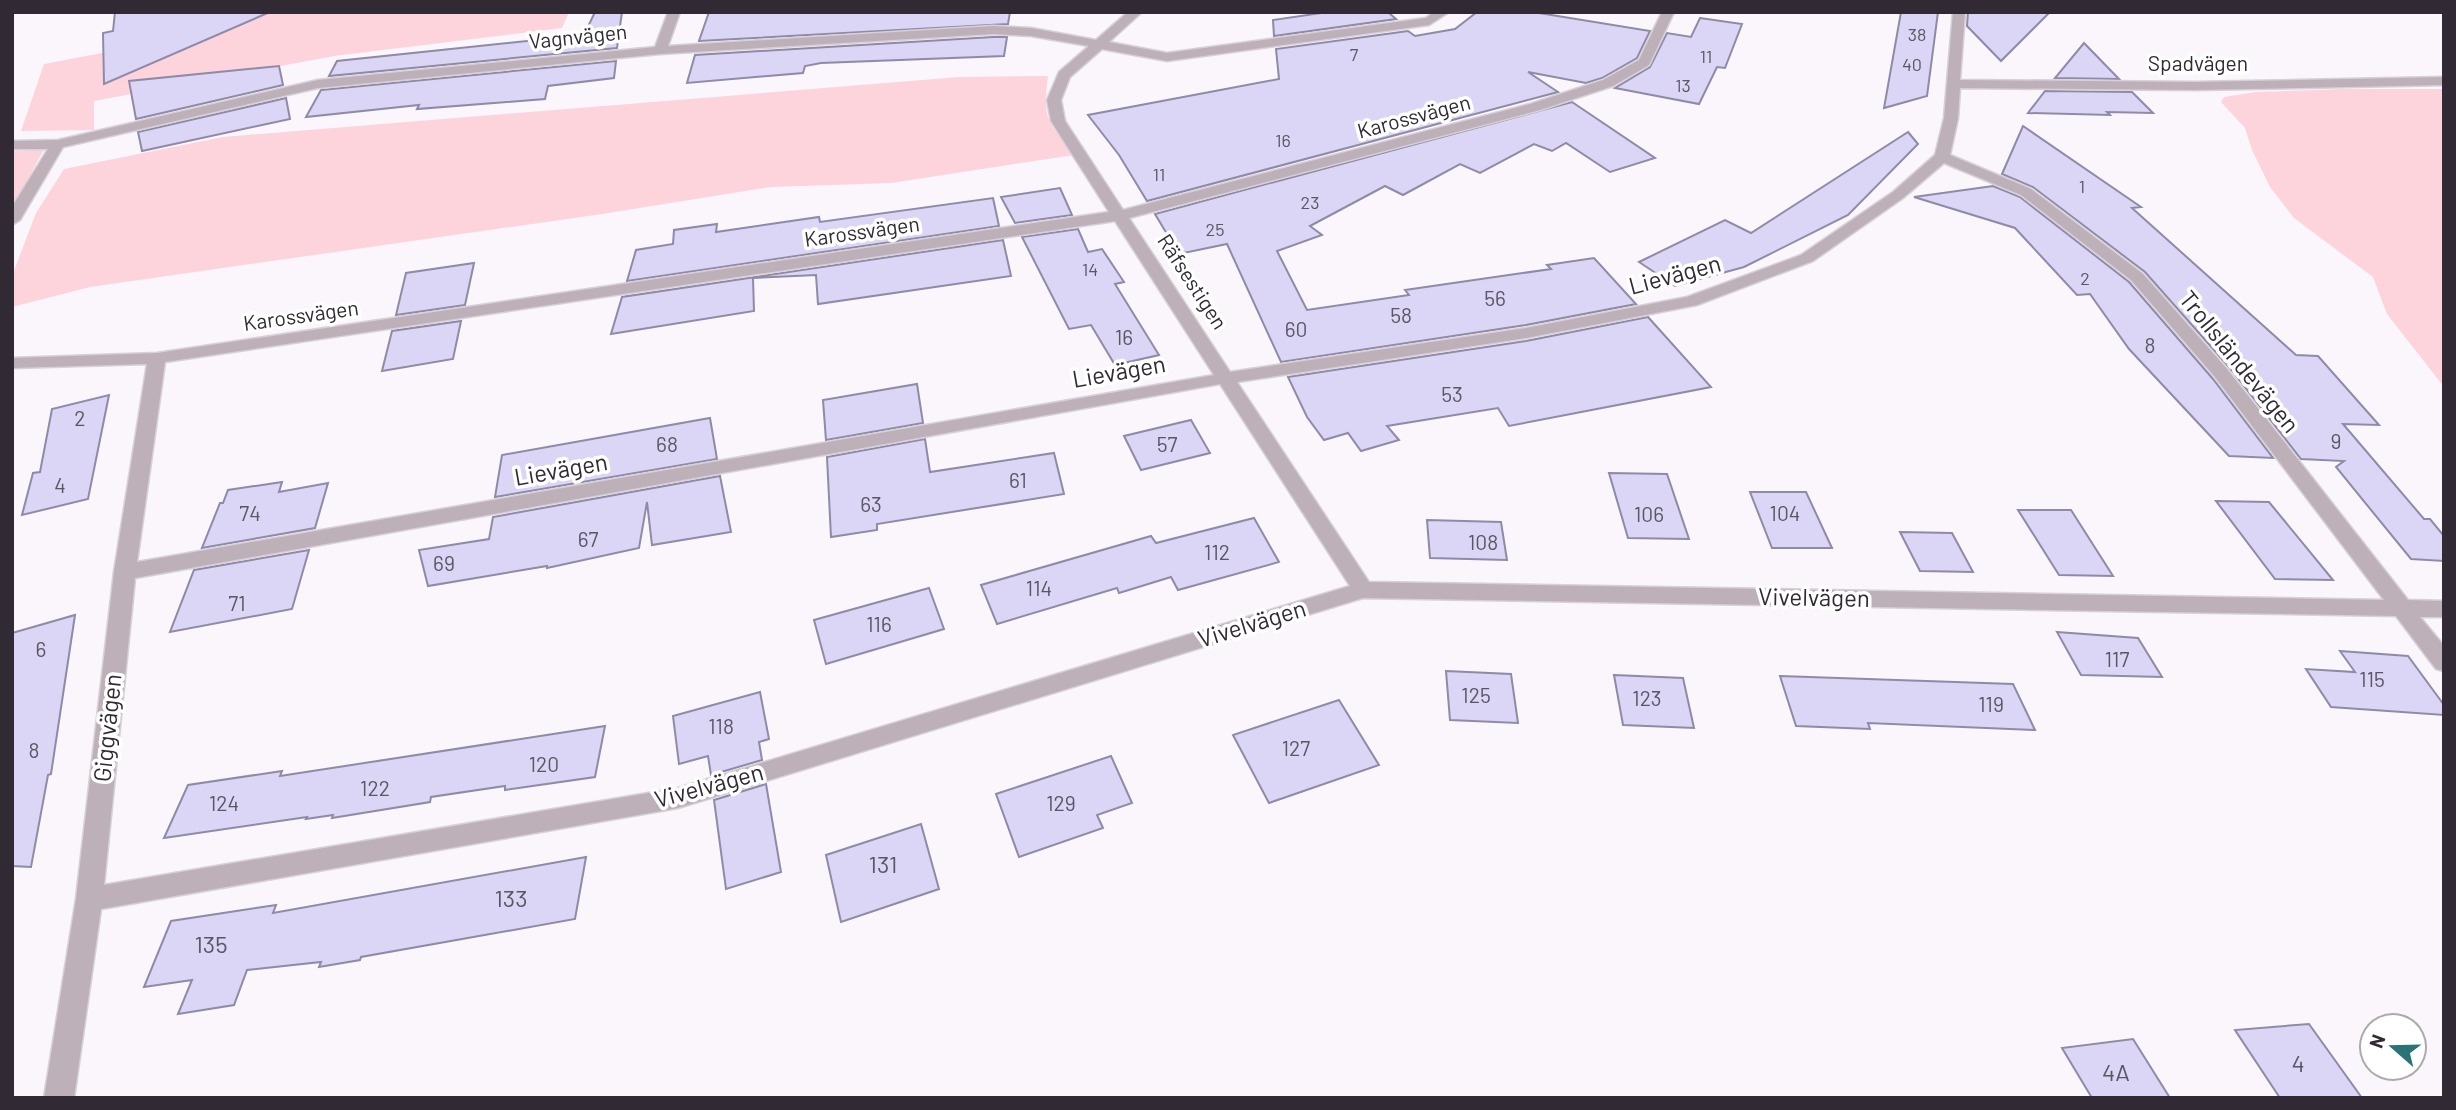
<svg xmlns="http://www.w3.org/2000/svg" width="2456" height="1110" viewBox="0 0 2456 1110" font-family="Barlow,sans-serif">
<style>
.green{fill:#fdd4dc}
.building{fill:#dbd6f5;stroke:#8f8aa7;stroke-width:2}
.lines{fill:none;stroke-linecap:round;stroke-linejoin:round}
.minor-casing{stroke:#d6d1d8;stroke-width:3}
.minor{fill:#beb0b8;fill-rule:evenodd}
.labels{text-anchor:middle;stroke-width:7;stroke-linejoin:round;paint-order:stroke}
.far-number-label{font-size:18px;fill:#5c5564}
.far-street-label{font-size:21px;fill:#312a34;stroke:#fff}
.number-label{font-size:21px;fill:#5c5564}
.street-label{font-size:24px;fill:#312a34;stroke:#fff}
.near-number-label{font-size:24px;fill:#5c5564}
</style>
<rect width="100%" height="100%" fill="#faf6fc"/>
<!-- green -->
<g class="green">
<path d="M273 12H569L562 28 334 56 94 101V130L21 131 44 64 197 35Z"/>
<path d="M1048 76C1042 120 1048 121 1074 155L891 183 771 187 602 214 90 287 12 307V276L36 213 64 169 223 137 959 77Z"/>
<path d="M2342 89H2444V387L2387 314 2373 277 2294 218 2270 187 2252 150 2245 128 2221 102 2224 97 2256 92Z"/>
<path d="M44 149 12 209V151Z"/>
</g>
<!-- building -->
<g class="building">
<path d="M115 12H270L104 84 103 33 113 31Z"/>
<path d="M595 12H622L617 48 329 76 337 61 584 35Z"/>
<path d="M709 12H1010L1008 24 699 41Z"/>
<path d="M1328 12H1388L1396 19 1274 36 1273 20Z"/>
<path d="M1477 12H1533L1650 31 1637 58 1602 78 1586 83 1528 72 1558 92 1147 201 1119 155 1088 115 1279 79 1276 49 1408 31 1415 36 1455 29Z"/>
<path d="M1901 12H1938L1927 96 1884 108Z"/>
<path d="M1968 12H2050L2001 61 1967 26Z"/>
<path d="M1700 18 1742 24 1725 68 1717 67 1699 104 1615 88 1650 67 1667 33 1691 37Z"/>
<path d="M993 37H1007L1004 56 821 63 805 66 803 73 687 83 695 55Z"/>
<path d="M2084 43 2119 79 2055 78Z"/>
<path d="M616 61 614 78 548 86 545 99 417 109 419 105 306 117 321 90Z"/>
<path d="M279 66 283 85 136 119 129 81Z"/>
<path d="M2045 91 2132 92 2153 113 2107 112 2110 115 2028 113Z"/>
<path d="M286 98 290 119 142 151 138 132Z"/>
<path d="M1572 102 1655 158 1610 172 1566 143 1552 151 1534 144 1480 173 1460 164 1403 195 1385 186 1310 226 1322 235 1277 251 1307 310 1409 295 1405 290 1551 269 1547 265 1594 258 1636 304 1526 325 1281 362 1227 244 1179 254 1155 214Z"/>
<path d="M2023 126 2141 207 2132 208 2296 355 2318 356 2379 425 2343 424 2424 519H2430L2444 536V561L2411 559 2336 467 2344 461 2301 459 2229 367 2145 272 2033 187 2002 174Z"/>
<path d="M1908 132 1918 144 1848 215 1744 267 1675 286 1639 262 1725 220 1751 233Z"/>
<path d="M1993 186 2020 197 2129 282 2213 379 2273 458 2229 456 2129 349 2090 294 2077 295 2015 228 1914 197Z"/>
<path d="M1060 188 1072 215 1015 223 1001 197Z"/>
<path d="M993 198 999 226 627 281 636 250 673 244 674 230 717 224 716 232 819 217 820 222Z"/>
<path d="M1078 229 1088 252 1102 249 1124 282 1115 284 1159 355 1115 365 1091 325 1069 329 1022 237Z"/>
<path d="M1003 240 1011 276 818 304 816 275 753 278 754 311 611 334 622 297Z"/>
<path d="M474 263 465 305 396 315 406 273Z"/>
<path d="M1648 317 1711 387 1509 426 1498 408 1387 426 1399 440 1361 451 1348 433 1324 440 1307 417 1288 377 1526 341Z"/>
<path d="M461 321 453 359 382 371 392 331Z"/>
<path d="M917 384 923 423 826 440 823 400Z"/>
<path d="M109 395 88 499 22 515 33 473 40 472 52 409Z"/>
<path d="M710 418 717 459 495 497 502 455Z"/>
<path d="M1191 420 1210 453 1141 470 1124 436Z"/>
<path d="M925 439 930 472 1054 453 1064 494 877 524V530L831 537 827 457Z"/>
<path d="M1609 473 1667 474 1689 539 1628 538Z"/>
<path d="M720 476 731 532 652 545 647 502 639 548 547 568V566L428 586 419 550 489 539 493 517Z"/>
<path d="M282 482 279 492 328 483 315 528 202 548 220 503H223L228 490Z"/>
<path d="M1750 492H1806L1832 548H1772Z"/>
<path d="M2216 501 2269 502 2333 580 2275 579Z"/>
<path d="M2018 510H2071L2113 576 2059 575Z"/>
<path d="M1254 518 1279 562 1178 590 1171 577 1119 593 1117 588 997 624 981 585 1151 536 1156 543Z"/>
<path d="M1427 520 1501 522 1507 560 1430 558Z"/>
<path d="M1900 532 1952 533 1973 572 1920 571Z"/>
<path d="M309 550 292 609 170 632 194 570Z"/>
<path d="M929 588 944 629 826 664 814 620Z"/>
<path d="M75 615 51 774 48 775 31 867 12 866V633Z"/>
<path d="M2057 632 2138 638 2162 677 2081 675Z"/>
<path d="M2340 651 2408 656 2444 705V715L2331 707 2306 669 2355 672Z"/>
<path d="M1446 671 1511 674 1518 723 1450 720Z"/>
<path d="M1614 675 1683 678 1694 728 1623 725Z"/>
<path d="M1780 676 2013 684 2035 730 1868 723 1870 729 1796 726Z"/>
<path d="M760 692 769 739 759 742 762 760 711 775 708 756 679 764 673 716Z"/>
<path d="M1339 700 1379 765 1269 803 1233 735Z"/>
<path d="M605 726 595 777 505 790V786L431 797 430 802 332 818 333 815 306 819 307 817 164 838 188 785 282 771 280 776Z"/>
<path d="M1111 756 1132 803 1097 815 1103 828 1019 857 996 794Z"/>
<path d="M766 784 781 872 726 889 714 800Z"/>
<path d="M921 824 939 889 841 922 826 855Z"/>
<path d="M586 857 575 919 361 957 360 960 319 967 321 962 247 970 234 1005 178 1014 192 980 144 987 171 921 276 905 273 913Z"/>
<path d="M2309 1024 2362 1098H2280L2235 1030Z"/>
<path d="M2133 1039 2170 1098H2092L2062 1048Z"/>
</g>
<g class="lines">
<!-- minor casing -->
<g class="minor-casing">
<path id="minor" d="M668 12H680L668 46 993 26 1031 28 1096 40 1128 12H1142L1109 42 1167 53 1426 18 1434 12H1449L1429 25 1167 61 1102 49 1070 77 1061 100 1065 121 1123 210 1530 104 1603 80 1639 60 1662 12H1674L1649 65 1613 86 1540 110 1129 218 1230 372 1526 328 1687 297 1801 255 1893 192 1935 155 1944 118 1953 12H1965L1960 80 2195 82 2444 77V85L2195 90 1960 88 1958 118 1950 155 2031 189 2143 274 2227 369 2408 600 2444 601V617H2420L2444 646V671L2436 669 2396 616 1363 598 678 808 101 909 74 1098H44L76 899 114 572 147 364 12 368V358L157 353 1109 212 1051 121 1047 100 1059 72 1089 46 1031 36 993 34 660 54 318 88 63 147 20 220 12 225V207L48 149H12V141L58 140 318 80 655 47ZM1944 163 2021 195 2131 280 2215 377 2384 600 1369 582 1237 382 1526 338 1697 305 1813 261 1903 198ZM1115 221 1214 375 137 562 165 362ZM1220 384 1350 586 678 788 104 885 135 578Z"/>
</g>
<!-- minor -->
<use href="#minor" class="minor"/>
</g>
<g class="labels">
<!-- far-number labels -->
<g class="far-number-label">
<text x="1917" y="41">38</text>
<text x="1354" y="61">7</text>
<text x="1706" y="63">11</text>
<text x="1912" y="71">40</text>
<text x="1683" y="92">13</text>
<text x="1283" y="147">16</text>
<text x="1159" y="181">11</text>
<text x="2082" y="193">1</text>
<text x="1310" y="209">23</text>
<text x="1215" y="236">25</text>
<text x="1090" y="276">14</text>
<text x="2085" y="285">2</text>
</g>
<!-- far-street labels -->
<g class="far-street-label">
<text transform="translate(578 37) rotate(-6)" y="7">Vagnvägen</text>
<text x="2198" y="71">Spadvägen</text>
<text transform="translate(1414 117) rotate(-15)" y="7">Karossvägen</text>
<text transform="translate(862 232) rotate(-8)" y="7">Karossvägen</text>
<text transform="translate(1192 282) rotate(57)" y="7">Räfsestigen</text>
<text transform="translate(301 316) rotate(-8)" y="7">Karossvägen</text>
</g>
<!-- number labels -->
<g class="number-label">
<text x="1495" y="306">56</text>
<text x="1401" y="323">58</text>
<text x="1296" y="337">60</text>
<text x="1124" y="345">16</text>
<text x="2150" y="353">8</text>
<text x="1452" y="402">53</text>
<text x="80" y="426">2</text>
<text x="2336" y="449">9</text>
<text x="667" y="452">68</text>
<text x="1167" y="452">57</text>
<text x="1018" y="488">61</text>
<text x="60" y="493">4</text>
<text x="871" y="512">63</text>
<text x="250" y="521">74</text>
<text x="1785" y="521">104</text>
<text x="1649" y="522">106</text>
<text x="588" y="547">67</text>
<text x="1483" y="550">108</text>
<text x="1217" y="560">112</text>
<text x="444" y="571">69</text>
<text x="1039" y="596">114</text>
<text x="237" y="611">71</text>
<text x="879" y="632">116</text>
<text x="41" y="657">6</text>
<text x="2117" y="667">117</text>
<text x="2372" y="687">115</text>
<text x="1476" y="703">125</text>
<text x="1647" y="706">123</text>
<text x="1991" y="712">119</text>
<text x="721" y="734">118</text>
<text x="1296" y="756">127</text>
<text x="34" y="758">8</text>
<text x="544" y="772">120</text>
<text x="375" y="796">122</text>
<text x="224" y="811">124</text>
<text x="1061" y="811">129</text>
</g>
<!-- street labels -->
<g class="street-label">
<text transform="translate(1675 275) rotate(-15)" y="8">Lievägen</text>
<text transform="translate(2239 362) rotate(51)" y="8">Trollsländevägen</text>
<text transform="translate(1119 372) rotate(-10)" y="8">Lievägen</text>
<text transform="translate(561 470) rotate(-10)" y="8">Lievägen</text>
<text transform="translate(1814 598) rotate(1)" y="8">Vivelvägen</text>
<text transform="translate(1252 624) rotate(-17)" y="8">Vivelvägen</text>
<text transform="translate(108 728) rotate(-84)" y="8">Giggvägen</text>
<text transform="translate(709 786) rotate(-15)" y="8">Vivelvägen</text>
</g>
<!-- near-number labels -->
<g class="near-number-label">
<text x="883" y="873">131</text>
<text x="511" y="907">133</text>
<text x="211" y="953">135</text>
<text x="2298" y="1072">4</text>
<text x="2116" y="1081">4A</text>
</g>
</g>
<!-- border -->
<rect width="2456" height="1110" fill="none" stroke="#312a34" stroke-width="28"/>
<!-- north arrow -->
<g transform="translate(2393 1047) rotate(290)"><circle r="33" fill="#ffffff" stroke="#adaaae" stroke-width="2"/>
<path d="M0-5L12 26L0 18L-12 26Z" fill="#297476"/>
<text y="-10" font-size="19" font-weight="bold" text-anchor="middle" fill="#312a34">N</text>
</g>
</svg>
